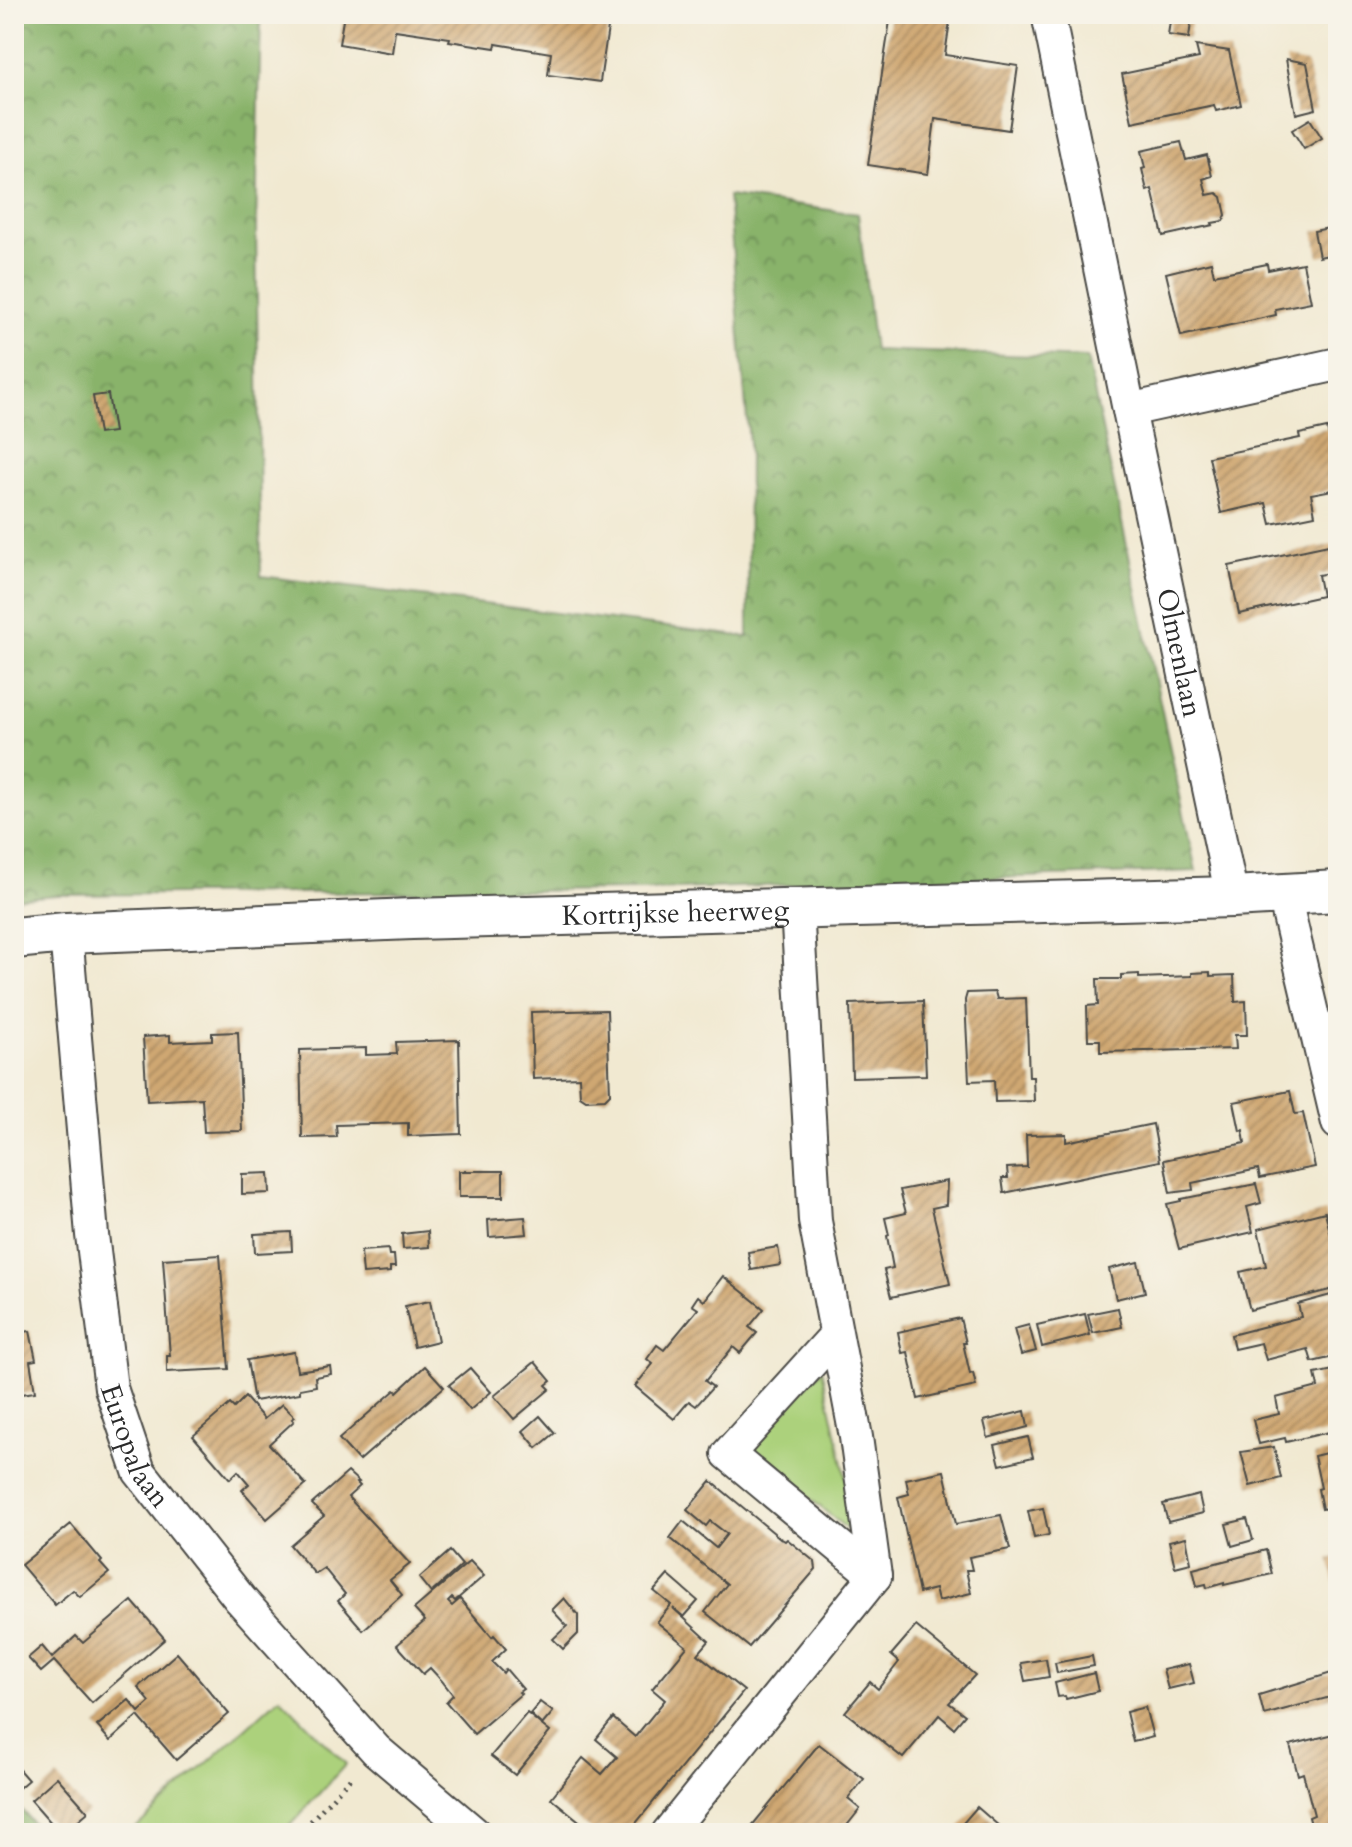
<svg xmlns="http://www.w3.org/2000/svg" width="1352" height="1847" viewBox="0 0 1352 1847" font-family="Cardo,serif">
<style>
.green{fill:#acd17b;stroke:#6c7e53;stroke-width:2}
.forest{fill:url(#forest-crowns);stroke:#5a6f4b;stroke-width:2}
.building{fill:url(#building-hatch)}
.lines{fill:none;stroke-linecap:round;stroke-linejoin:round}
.minor-casing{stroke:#494844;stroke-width:36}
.tertiary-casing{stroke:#494844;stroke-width:44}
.path{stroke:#494844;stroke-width:5;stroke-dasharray:2 6;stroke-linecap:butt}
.minor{stroke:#fff;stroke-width:32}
.tertiary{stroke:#fff;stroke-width:40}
.labels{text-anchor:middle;stroke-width:8;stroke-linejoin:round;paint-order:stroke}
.street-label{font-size:28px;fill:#2b2b2b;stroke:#f7f3e8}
</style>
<defs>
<pattern id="forest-crowns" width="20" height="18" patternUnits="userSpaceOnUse" patternTransform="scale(2)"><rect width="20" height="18" fill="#89b36b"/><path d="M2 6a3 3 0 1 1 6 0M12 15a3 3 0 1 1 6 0" fill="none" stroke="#709258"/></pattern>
<pattern id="building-hatch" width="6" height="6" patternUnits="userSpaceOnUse" patternTransform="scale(2)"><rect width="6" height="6" fill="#cfa772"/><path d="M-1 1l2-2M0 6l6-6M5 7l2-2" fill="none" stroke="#a8885e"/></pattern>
</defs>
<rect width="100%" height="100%" fill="#f7f3e8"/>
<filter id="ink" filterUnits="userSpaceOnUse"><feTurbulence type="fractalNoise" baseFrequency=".0125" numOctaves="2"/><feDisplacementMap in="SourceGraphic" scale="16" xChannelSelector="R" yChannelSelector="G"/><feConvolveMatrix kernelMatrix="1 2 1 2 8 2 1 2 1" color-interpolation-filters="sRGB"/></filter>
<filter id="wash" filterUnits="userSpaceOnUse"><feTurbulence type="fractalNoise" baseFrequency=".006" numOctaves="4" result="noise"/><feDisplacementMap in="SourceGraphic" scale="32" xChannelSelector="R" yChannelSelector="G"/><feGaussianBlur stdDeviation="1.8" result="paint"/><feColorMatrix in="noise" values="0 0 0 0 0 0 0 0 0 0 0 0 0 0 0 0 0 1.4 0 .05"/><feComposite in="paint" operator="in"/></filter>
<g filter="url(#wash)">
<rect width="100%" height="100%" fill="#f1e9d1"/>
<!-- green -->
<g class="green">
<path d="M822 1369 857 1528 847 1529 761 1458 754 1446Z"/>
<path d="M280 1697 346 1764 283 1833H130Z"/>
</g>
<!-- forest -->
<g class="forest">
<path d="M14 14H261L256 228 261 576 748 637 749 443 728 196 858 214 874 350 1087 358 1196 871 647 890 57 895 14 899Z"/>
<path d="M14 1801 41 1833H14Z"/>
</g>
<g id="blocks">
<!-- building -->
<g class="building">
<path d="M344 14H610L600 82 548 75 551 53 496 44 495 48 449 41 450 38 395 30 392 53 339 44Z"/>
<path d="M891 14H951L945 55 1018 66 1009 130 935 119 928 174 868 165Z"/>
<path d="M1171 14H1192L1189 38 1168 35Z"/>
<path d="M1196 46 1229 51 1241 105 1216 111 1214 105 1132 122 1122 74 1199 58Z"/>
<path d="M1286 59 1307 63 1316 109 1296 114Z"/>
<path d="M1310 119 1322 138 1304 149 1292 130Z"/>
<path d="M1181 142 1186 160 1207 155 1212 176 1203 179 1207 195 1217 193 1222 197 1226 215 1223 221 1212 223 1213 225 1163 236 1152 189 1147 191 1142 169 1145 168 1141 151Z"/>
<path d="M1338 226V253L1319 257 1314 231Z"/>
<path d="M1211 262 1214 275 1267 264 1268 270 1303 263 1311 302 1275 309 1276 315 1181 336 1166 273Z"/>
<path d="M108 394 114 432 99 434 93 396Z"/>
<path d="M1327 428 1338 478V489L1311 494 1315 515 1271 524 1266 503 1221 513 1209 457 1300 438 1299 434Z"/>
<path d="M1338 543V571L1318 575 1322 596 1239 614 1229 566Z"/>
<path d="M1210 972V976L1234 975 1235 1002 1246 1001 1247 1035H1235L1236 1049 1100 1052V1040H1088L1087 1006 1098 1005 1097 979H1121V975L1139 974V978L1192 976V973Z"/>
<path d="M995 992 997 999 1026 998 1029 1077H1033L1034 1101 995 1102 994 1080 969 1081 965 1000 967 993Z"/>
<path d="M923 1001 926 1075 852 1077 850 1004Z"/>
<path d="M607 1010 610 1094 605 1099 586 1100 580 1096 579 1077 533 1079 531 1012Z"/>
<path d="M238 1032 242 1131 204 1132 202 1098 147 1101 143 1037 170 1035V1042L212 1040V1033Z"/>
<path d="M459 1040 461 1134 408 1136V1123L336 1125 337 1137 302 1138 300 1050 366 1048V1055L397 1054 396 1042Z"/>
<path d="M1290 1091 1295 1114 1303 1113 1315 1167 1260 1178 1258 1169 1192 1183 1193 1190 1170 1193 1164 1160 1245 1143 1243 1130 1240 1131 1234 1102Z"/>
<path d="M1153 1124 1160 1161 1004 1193 1002 1178H1008L1007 1168 1027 1167 1026 1135 1066 1134V1142Z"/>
<rect x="459" y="1171" width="44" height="26"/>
<path d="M269 1173 270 1193 242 1194V1174Z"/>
<path d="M947 1181 946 1205 932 1208 950 1284 891 1297 884 1270 893 1268 887 1236 889 1235 885 1218 906 1213 900 1190Z"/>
<path d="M1256 1184 1261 1203 1247 1207 1253 1232 1179 1249 1167 1204 1181 1201V1199Z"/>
<path d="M1325 1212 1338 1264V1288L1250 1310 1240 1272 1266 1266 1258 1229Z"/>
<path d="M525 1217 527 1234 489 1237 488 1220Z"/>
<path d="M428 1231 429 1247 403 1249 402 1234Z"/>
<path d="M291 1232 292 1251 255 1253 254 1234Z"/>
<path d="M778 1247 781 1265 751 1270 748 1252Z"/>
<path d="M388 1249 389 1255H394L395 1267H390V1272L363 1274 361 1251Z"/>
<path d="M220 1255 229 1369 167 1372V1356H170L163 1259Z"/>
<path d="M1138 1262 1145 1292 1116 1299 1109 1269Z"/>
<path d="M723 1276 764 1309 749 1327 757 1333 740 1353 733 1347 705 1381 713 1387 696 1406 689 1401 674 1419 635 1386 653 1364 647 1359 657 1345 664 1350 698 1309 692 1305 698 1296 704 1301Z"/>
<path d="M1338 1293V1356L1312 1362 1308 1349 1266 1360 1261 1343 1234 1349 1231 1335 1301 1317 1298 1304Z"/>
<path d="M430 1301 438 1341 414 1347 405 1306Z"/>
<path d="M1118 1308 1122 1327 1093 1333 1088 1314Z"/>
<path d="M1085 1314 1090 1335 1042 1347 1037 1325Z"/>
<path d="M960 1318 966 1343H963L970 1374 973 1373 976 1386 918 1399 908 1352 902 1353 898 1332Z"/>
<path d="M1029 1325 1036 1351 1021 1355 1014 1329Z"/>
<path d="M30 1331 36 1360 30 1361 35 1392 14 1395V1334Z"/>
<path d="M294 1352 297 1371 330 1366 331 1374 315 1377 316 1386 300 1389V1393L254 1401 247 1360Z"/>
<path d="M535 1362 551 1381 546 1385 550 1389 514 1419 494 1396Z"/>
<path d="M425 1366 444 1387 359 1461 339 1439 395 1390 397 1392Z"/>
<path d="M470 1368 491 1392 470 1410 449 1385Z"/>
<path d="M1338 1369V1430L1286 1442 1285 1438 1259 1444 1253 1420 1279 1414 1276 1398 1318 1387 1315 1374Z"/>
<path d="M245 1397 264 1419 282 1404 295 1417 292 1419 294 1421 269 1444 306 1485 267 1519 242 1490 249 1484 238 1471 230 1479 193 1436 230 1404 234 1408Z"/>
<path d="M1025 1411 1028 1427 988 1438 984 1421Z"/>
<path d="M540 1416 555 1433 537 1448 523 1431Z"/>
<path d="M1028 1437 1033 1457 1000 1465 995 1445Z"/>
<path d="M1274 1447 1281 1478 1250 1486 1241 1452Z"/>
<path d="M1338 1450V1506L1322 1509 1318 1489 1321 1488 1314 1456Z"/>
<path d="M944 1471 956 1524 1001 1515 1010 1549 969 1557 972 1570H966L971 1593 938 1601 935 1589 919 1593 898 1497 909 1494 906 1479Z"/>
<path d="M348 1472 359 1482 357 1483 360 1486 348 1497 410 1564 390 1580 402 1595 363 1630 338 1601 345 1594 324 1568 315 1574 290 1545 324 1516 312 1504Z"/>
<path d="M711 1481 780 1538 785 1541 787 1539 815 1562 816 1569 749 1647 705 1612 727 1584 670 1538 683 1521 716 1548 727 1534 710 1521 706 1526 687 1510Z"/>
<path d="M1199 1495 1203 1513 1168 1522 1163 1504Z"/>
<path d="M1043 1508 1049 1535 1034 1538 1028 1511Z"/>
<path d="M1247 1519 1253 1540 1232 1546 1226 1524Z"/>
<path d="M71 1524 102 1561 100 1563 109 1573 80 1597 73 1590 55 1605 21 1565Z"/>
<path d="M1186 1537 1191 1563 1175 1567 1169 1541Z"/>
<path d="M1266 1550 1272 1574 1224 1585V1583L1207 1588 1206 1584 1197 1586 1193 1569Z"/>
<path d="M450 1551 462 1565 431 1593 419 1578Z"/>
<path d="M1338 1557V1592H1337L1329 1559Z"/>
<path d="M470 1561 484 1576 455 1601 452 1598 448 1602 452 1606 460 1599 492 1637 494 1635 506 1649 492 1662 503 1673 506 1669 523 1689 519 1692 521 1694 474 1734 446 1702 453 1695 442 1681 430 1668 423 1674 397 1645 425 1621 414 1609Z"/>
<path d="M668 1575 698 1601 684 1617 673 1608 709 1641 698 1654 744 1691 628 1833H602L597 1829 594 1833 551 1798 583 1758 602 1774 617 1757 596 1739 613 1718 635 1737 665 1700 652 1689 687 1647 657 1622 671 1605 654 1591Z"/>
<path d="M564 1598 578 1615V1634L563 1649 553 1639 567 1626 552 1610Z"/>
<path d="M132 1601 165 1639 92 1703 54 1661 41 1672 28 1658 42 1646 52 1658 76 1636 83 1643Z"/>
<path d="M916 1626 975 1675 949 1703 965 1715 954 1728 939 1715 903 1758 845 1712 870 1682 878 1689 899 1662 891 1655Z"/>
<path d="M177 1653 229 1714 176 1760 138 1716 110 1741 97 1726 129 1700 139 1712 150 1702 138 1687Z"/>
<path d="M1092 1656 1094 1666 1057 1673 1055 1663Z"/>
<path d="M1046 1659 1049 1677 1025 1681 1021 1663Z"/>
<path d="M1189 1664 1194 1683 1168 1689 1163 1670Z"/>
<path d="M1338 1671V1695L1264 1715 1259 1695Z"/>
<path d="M1094 1673 1098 1691 1066 1699 1065 1696 1058 1697 1055 1683Z"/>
<path d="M540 1702 553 1712 542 1725 530 1714Z"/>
<path d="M1145 1707 1153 1737 1133 1742 1126 1712Z"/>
<path d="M527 1713 550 1732 515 1775 491 1756Z"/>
<path d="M1338 1733V1833H1313L1309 1817 1314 1815 1303 1773 1298 1775 1290 1745Z"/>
<path d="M819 1744 864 1779 848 1799 860 1809 841 1833H746Z"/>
<path d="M14 1764 28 1780 14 1792Z"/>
<path d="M57 1777 88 1812 63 1833H60L31 1800Z"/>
<path d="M977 1807 1007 1833H961L957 1830Z"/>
</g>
</g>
</g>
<g filter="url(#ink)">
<use href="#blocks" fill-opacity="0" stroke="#494844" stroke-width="2"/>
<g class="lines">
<!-- minor casing -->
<g class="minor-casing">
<g id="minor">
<path id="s1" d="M1048 14 1129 410 1232 897"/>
<path d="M1129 410 1338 364"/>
<path d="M1284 895 1338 1123"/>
<path id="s2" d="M66 933 92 1235 111 1388 139 1471 240 1599 376 1750 474 1833"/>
<path d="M836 1335 728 1454 875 1576"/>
<path d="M668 1833 875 1576 856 1437 815 1221 797 908"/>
</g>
</g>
<!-- tertiary casing -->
<g class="tertiary-casing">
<g id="tertiary">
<path id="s3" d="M14 938 66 933 412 919 1232 897 1338 891"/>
</g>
</g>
<!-- path -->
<path class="path" d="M300 1833 353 1775"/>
<!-- minor -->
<use href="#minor" class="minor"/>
<!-- tertiary -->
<use href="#tertiary" class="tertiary"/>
</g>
</g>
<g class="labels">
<!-- street labels -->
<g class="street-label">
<text dy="10" stroke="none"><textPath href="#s1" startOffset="652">Olmenlaan</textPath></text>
<text dy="10" stroke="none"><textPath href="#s3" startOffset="662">Kortrijkse heerweg</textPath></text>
<text dy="10" stroke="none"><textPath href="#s2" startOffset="520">Europalaan</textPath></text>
</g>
</g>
<!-- margin -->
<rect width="1352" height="1847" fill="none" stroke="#f7f3e8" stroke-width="48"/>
</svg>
